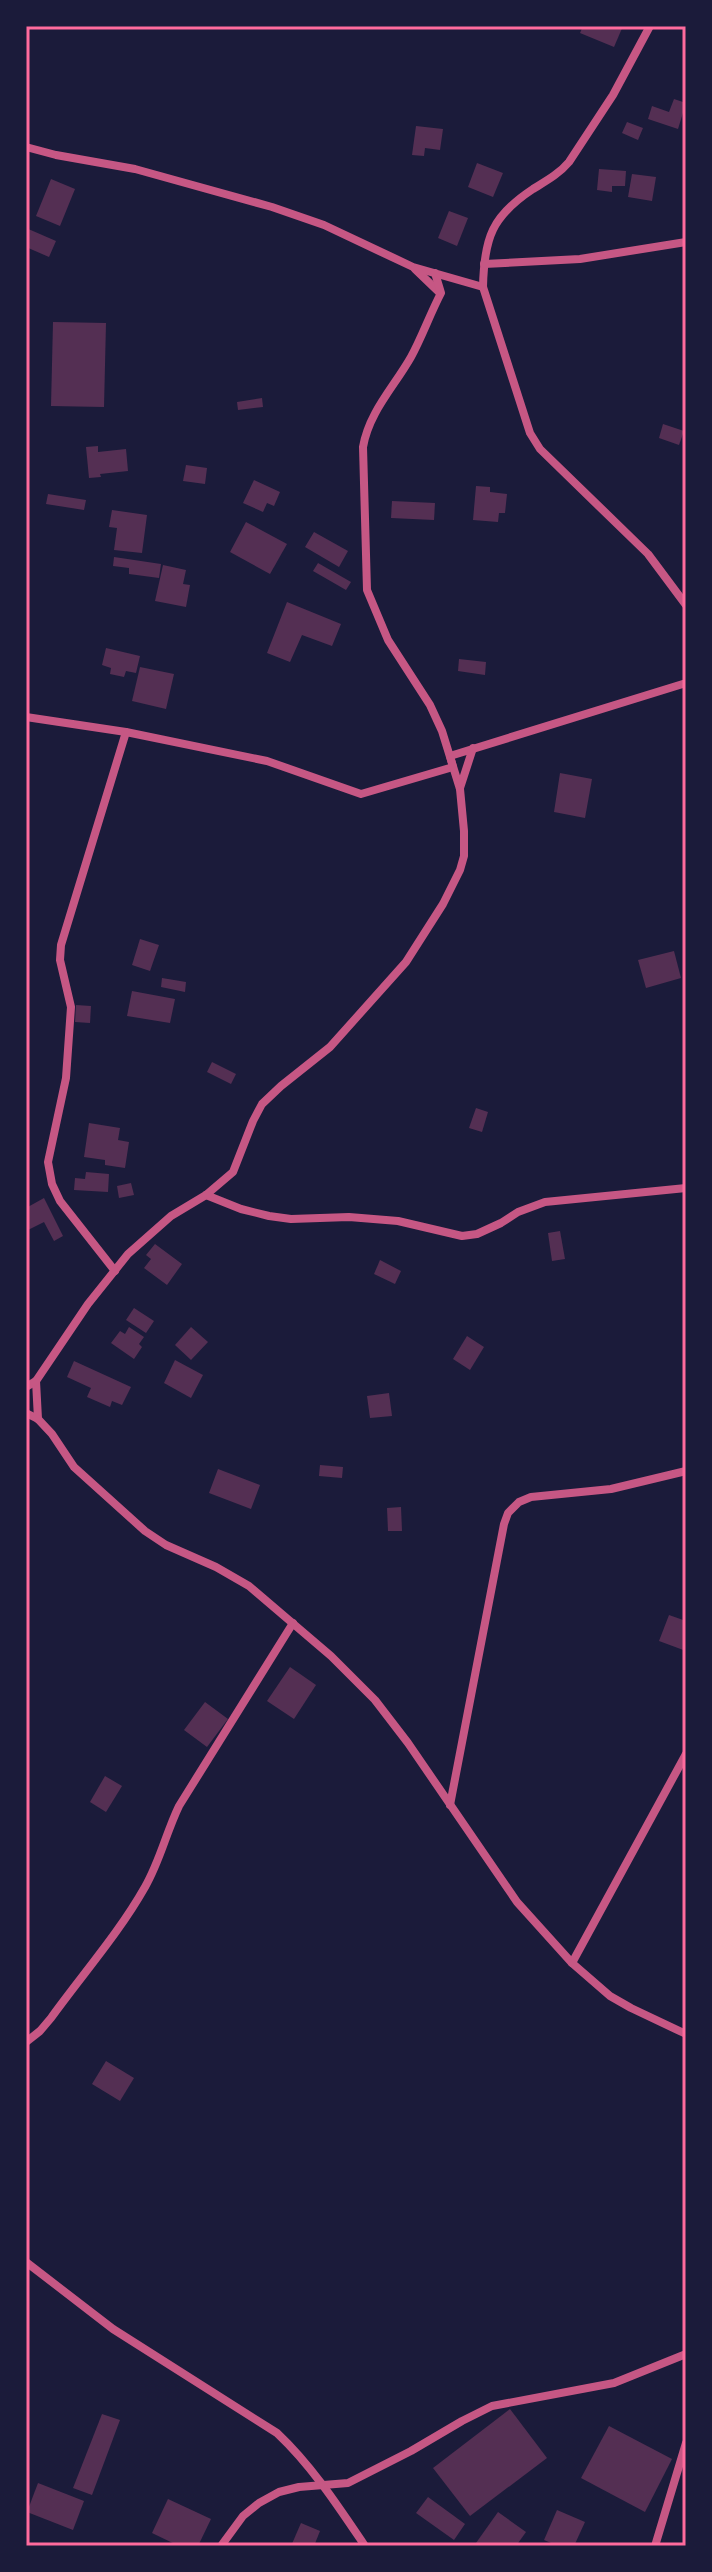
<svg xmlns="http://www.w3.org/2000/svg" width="712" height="2572" viewBox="0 0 712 2572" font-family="'Fira Sans Condensed',sans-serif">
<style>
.building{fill:#542f53}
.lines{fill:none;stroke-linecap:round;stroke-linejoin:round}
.minor{stroke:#c65784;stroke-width:8}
.neatline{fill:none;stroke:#ff6b9d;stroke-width:3}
</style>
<rect width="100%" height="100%" fill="#1b1b3a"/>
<!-- building -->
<g class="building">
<path d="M583 26H623L614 47 580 33Z"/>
<path d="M674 99 686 103 678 129 648 119 652 106 669 112Z"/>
<path d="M627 122 643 128 638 140 622 133Z"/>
<path d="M416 126 443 129 440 150 425 148 424 156 412 155Z"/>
<path d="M477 163 503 173 493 197 468 187Z"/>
<path d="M599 169 626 171 625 186H612V192L597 190Z"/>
<path d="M632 174 656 177 652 201 628 197Z"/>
<path d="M51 179 75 189 60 226 36 216Z"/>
<path d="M449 211 468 218 457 246 438 238Z"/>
<path d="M26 228 56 241 49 257 26 247Z"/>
<path d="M53 322 106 323 104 407 51 406Z"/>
<path d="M262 398 263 407 238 410 237 402Z"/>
<path d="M663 424 684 431 679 445 659 438Z"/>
<path d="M98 446V452L126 449 128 471 100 474 101 477 89 478 86 447Z"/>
<path d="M186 465 207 468 205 484 183 481Z"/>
<path d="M254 480 280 492 274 506 267 503 263 512 243 503Z"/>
<path d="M476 486 490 487V492L507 494 505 513H499L498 522 473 520Z"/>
<path d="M48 494 86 500 84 510 46 504Z"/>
<path d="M392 501 435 503 434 520 391 518Z"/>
<path d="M112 510 147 515 142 553 114 550 117 528 109 527Z"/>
<path d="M246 522 287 544 270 574 230 552Z"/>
<path d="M314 532 348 551 339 567 305 547Z"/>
<path d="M114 557 161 564 159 578 129 574V568L113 566Z"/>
<path d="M318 563 351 582 346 590 313 571Z"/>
<path d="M163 565 186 570 183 584 190 585 186 607 155 601Z"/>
<path d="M287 602 341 624 332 646 302 635 290 662 267 653Z"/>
<path d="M106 648 140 656 136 673 126 671 124 677 110 674 111 668 102 665Z"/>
<path d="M459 659 486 662 485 675 458 671Z"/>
<path d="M140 667 174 674 166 709 132 701Z"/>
<path d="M560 773 592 779 585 818 554 812Z"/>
<path d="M140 939 159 945 150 971 132 965Z"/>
<path d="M674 951 681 978 646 988 638 960Z"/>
<path d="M162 978 186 982 185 992 161 987Z"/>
<path d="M132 991 175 999 170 1023 127 1016Z"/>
<path d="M76 1005 91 1006 90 1023 75 1022Z"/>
<path d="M212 1062 236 1074 231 1084 207 1072Z"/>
<path d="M476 1108 488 1112 482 1132 469 1128Z"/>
<path d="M89 1123 120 1128 118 1140 129 1142 125 1168 105 1165V1160L84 1157Z"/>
<path d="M86 1172 109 1174 108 1192 74 1190 75 1178 85 1179Z"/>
<path d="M131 1183 134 1195 119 1198 117 1186Z"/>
<path d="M44 1198 63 1236 54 1241 44 1222 26 1231V1208Z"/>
<path d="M560 1231 565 1259 552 1261 548 1233Z"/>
<path d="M155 1244 182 1264 167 1285 144 1268 151 1259 146 1255Z"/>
<path d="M380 1260 401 1271 395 1284 374 1274Z"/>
<path d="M134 1308 154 1321 146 1333 126 1320Z"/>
<path d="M129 1327 144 1337 139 1344 142 1347 134 1359 111 1343 120 1331 125 1334Z"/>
<path d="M191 1327 208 1342 191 1360 175 1345Z"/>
<path d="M467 1336 484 1347 470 1370 453 1359Z"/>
<path d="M175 1360 203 1375 191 1398 164 1383Z"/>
<path d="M74 1361 131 1387 122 1405 112 1401 110 1407 87 1397 91 1388 67 1377Z"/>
<path d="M389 1393 392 1416 370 1418 367 1396Z"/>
<path d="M320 1465 343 1467 342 1478 319 1476Z"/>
<path d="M218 1469 260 1485 251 1509 209 1493Z"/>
<path d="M401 1507 402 1531H388L387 1508Z"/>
<path d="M669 1615 686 1621V1651L659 1641Z"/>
<path d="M290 1667 316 1685 294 1719 267 1701Z"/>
<path d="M205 1702 228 1719 207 1747 184 1730Z"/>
<path d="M105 1776 122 1786 106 1812 90 1802Z"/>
<path d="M106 2061 134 2078 120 2101 92 2084Z"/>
<path d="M510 2409 547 2458 470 2516 433 2468Z"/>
<path d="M102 2414 120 2420 92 2495 73 2488Z"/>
<path d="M609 2426 672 2459 645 2512 581 2478Z"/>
<path d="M38 2483 84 2501 73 2530 27 2512Z"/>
<path d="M428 2497 465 2524 454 2540 416 2513Z"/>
<path d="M168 2499 211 2519 198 2546H179L152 2533Z"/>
<path d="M557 2510 585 2522 574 2546H558L544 2540Z"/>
<path d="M498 2512 526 2532 516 2546H480L476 2543Z"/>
<path d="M301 2523 320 2531 314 2546H291Z"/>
</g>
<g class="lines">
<!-- minor -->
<g class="minor">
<path d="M650 26 613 95 569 162C559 174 546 181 533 189 492 216 484 238 483 287L530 433 540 449 648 554 686 605"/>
<path d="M26 147 56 155 135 169 272 207 324 225 413 267 483 287"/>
<path d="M484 264 580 259 686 242"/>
<path d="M415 269 440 293"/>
<path d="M26 717 126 732 267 761 361 794 453 767 450 756 686 683"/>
<path d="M460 788 473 748"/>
<path d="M206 1195 241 1209 269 1216 291 1219 349 1217 398 1221 462 1236 477 1234 501 1223 518 1212 545 1202 686 1188"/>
<path d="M115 1271 60 1201 52 1184 48 1162 66 1078 71 1007 60 960 61 945 126 732"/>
<path d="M36 1381 38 1419"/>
<path d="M26 1387 36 1381 88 1304 128 1254 171 1216 206 1195 233 1172 253 1121 262 1104 281 1086 330 1047 406 962 443 904 460 870 464 856V831L460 789 442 731 430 705 388 640 367 590 363 447C369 412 394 387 411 357 422 337 430 314 441 293L435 273"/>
<path d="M26 1413 38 1419 52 1434 74 1467 145 1531 166 1545 216 1567 249 1586 331 1656 375 1700 408 1743 517 1902 572 1963 610 1996 631 2008 686 2034"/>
<path d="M450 1805 504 1524 508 1513 519 1502 531 1497 611 1489 686 1471"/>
<path d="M572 1963 686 1754"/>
<path d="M26 2042 40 2031 51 2018C82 1975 119 1933 145 1887 160 1861 166 1833 179 1806L293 1623"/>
<path d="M26 2262 113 2329 277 2433C312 2466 338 2506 365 2546"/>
<path d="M221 2546 243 2516 259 2503 279 2492 299 2487 348 2483 411 2451 462 2421 492 2406 614 2383 686 2354"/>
<path d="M655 2546 686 2443"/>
</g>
</g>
<!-- border -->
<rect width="712" height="2572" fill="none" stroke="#1b1b3a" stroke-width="56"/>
<rect x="28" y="28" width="656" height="2516" class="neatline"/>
</svg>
